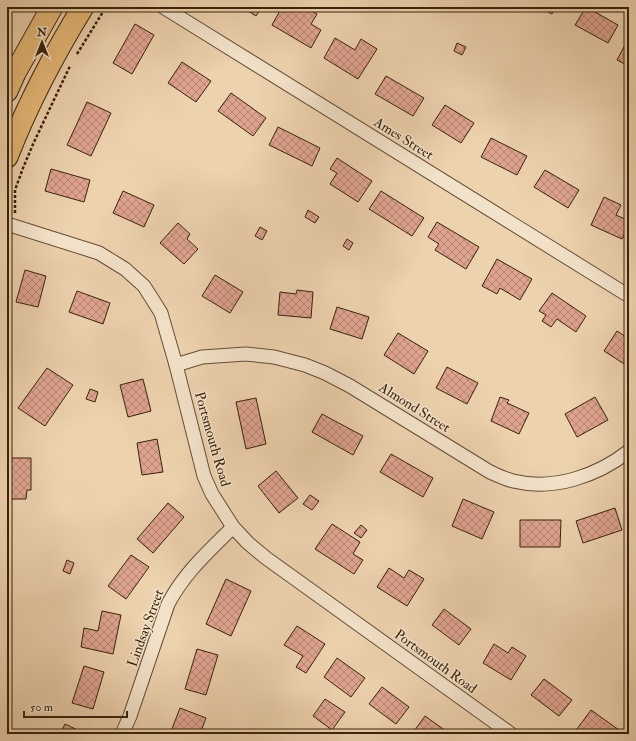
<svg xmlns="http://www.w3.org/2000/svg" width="636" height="741" viewBox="0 0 636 741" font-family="'IM FELL Double Pica',serif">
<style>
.building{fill:url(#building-cross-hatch);stroke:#38220a}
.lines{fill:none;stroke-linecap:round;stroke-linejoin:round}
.minor-casing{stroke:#654e33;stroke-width:15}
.primary-casing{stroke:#38220a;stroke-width:23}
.path{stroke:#38220a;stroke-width:2.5;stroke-dasharray:3 2;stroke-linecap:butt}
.minor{stroke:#f3e2ca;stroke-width:13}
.primary{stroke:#e6b977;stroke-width:21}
.labels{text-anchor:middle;stroke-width:3;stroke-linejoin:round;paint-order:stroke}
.street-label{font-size:14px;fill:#38220a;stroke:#f3e2ca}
</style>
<defs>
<pattern id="building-cross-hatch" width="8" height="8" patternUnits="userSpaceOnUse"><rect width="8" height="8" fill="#dfa490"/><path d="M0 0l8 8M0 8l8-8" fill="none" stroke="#b68574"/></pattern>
</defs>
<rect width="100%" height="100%" fill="#edd2ae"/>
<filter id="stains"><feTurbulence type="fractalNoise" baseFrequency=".005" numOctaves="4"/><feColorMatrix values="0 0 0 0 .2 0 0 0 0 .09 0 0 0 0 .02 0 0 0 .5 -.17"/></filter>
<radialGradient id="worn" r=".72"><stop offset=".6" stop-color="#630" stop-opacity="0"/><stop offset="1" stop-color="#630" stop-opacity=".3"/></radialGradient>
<!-- building -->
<g class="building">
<path d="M242 7H262L256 16Z"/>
<path d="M282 7H304L317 14 311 24 321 30 311 48 272 25Z"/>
<path d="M538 7H555L552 14Z"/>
<path d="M586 7 618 25 608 43 575 25Z"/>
<path d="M135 24 154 35 132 74 113 63Z"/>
<path d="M335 38 355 50 361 39 377 49 358 79 324 58Z"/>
<path d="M457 43 466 47 462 55 454 51Z"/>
<path d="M626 43 629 45V66L617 60Z"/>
<path d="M182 62 211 81 196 102 168 83Z"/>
<path d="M386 76 424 98 413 116 375 94Z"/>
<path d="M231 93 266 118 253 136 218 111Z"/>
<path d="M87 102 111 113 91 156 67 145Z"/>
<path d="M445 105 474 123 461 143 432 125Z"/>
<path d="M278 127 320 148 312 166 269 145Z"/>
<path d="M491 138 527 156 517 175 481 157Z"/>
<path d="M337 158 372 181 358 202 330 184 337 173 330 169Z"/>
<path d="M51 169 90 180 84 202 45 191Z"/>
<path d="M545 170 579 190 568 208 534 187Z"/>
<path d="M123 191 154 205 144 227 113 213Z"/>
<path d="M381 191 424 218 412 236 369 209Z"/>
<path d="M604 197 621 205 616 215 629 221V224L622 239 591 225Z"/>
<path d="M308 210 319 217 315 223 305 217Z"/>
<path d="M437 222 479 247 466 269 435 250 439 244 428 237Z"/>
<path d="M178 223 190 234 187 239 198 249 184 264 160 243Z"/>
<path d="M260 227 267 231 262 240 255 236Z"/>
<path d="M347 239 353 243 349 250 343 246Z"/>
<path d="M497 259 532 279 520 300 500 288 497 294 482 286Z"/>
<path d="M25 270 46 276 38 307 16 302Z"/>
<path d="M215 275 243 292 230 313 202 296Z"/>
<path d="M297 290 313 292 311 318 278 315 280 292 296 294Z"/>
<path d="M77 291 110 303 103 324 69 312Z"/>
<path d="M552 293 586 316 576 332 557 319 551 327 542 321 546 315 539 311Z"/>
<path d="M337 307 369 317 362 339 330 329Z"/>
<path d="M617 331 629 339V367L604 351Z"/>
<path d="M398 333 428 351 414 374 384 355Z"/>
<path d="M447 367 478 383 467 404 436 388Z"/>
<path d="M47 368 73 385 45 426 18 408Z"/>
<path d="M143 379 151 411 128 417 120 385Z"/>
<path d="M90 389 98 392 95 402 86 399Z"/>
<path d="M500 397 509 400 507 403 529 413 519 434 491 421Z"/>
<path d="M595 397 608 420 577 437 565 414Z"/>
<path d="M256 398 266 444 246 449 236 402Z"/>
<path d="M322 414 363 436 353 455 312 432Z"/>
<path d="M157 439 163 472 142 475 137 443Z"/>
<path d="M391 454 433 478 423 497 380 472Z"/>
<path d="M7 458H31V490H27L26 499H7Z"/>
<path d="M276 471 298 498 279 513 258 486Z"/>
<path d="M310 495 319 501 312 510 303 504Z"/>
<path d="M463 499 494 512 482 539 452 526Z"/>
<path d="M168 503 184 517 153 553 137 539Z"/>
<path d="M615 508 622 530 583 543 576 521Z"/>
<path d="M520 520H561L560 547H520Z"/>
<path d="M332 524 360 542 353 554 363 560 354 574 315 549Z"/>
<path d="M361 525 367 530 361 538 354 533Z"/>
<path d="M131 555 149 567 126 599 108 586Z"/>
<path d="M67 560 74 563 70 574 63 571Z"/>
<path d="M389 568 404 578 409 570 424 579 407 606 377 587Z"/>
<path d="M226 579 251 591 231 636 206 624Z"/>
<path d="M444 609 471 629 459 645 432 625Z"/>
<path d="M102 611 121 615 113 654 81 647 84 628 98 631Z"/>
<path d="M297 626 325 644 306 673 296 667 303 656 284 645Z"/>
<path d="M494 644 508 653 512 647 526 656 511 680 483 663Z"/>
<path d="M197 649 218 655 206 695 185 689Z"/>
<path d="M337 658 365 678 351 697 324 677Z"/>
<path d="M84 666 104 672 93 709 72 703Z"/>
<path d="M544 679 572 700 559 716 531 695Z"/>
<path d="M382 687 409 707 396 724 369 704Z"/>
<path d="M325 699 345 712 332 730 313 716Z"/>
<path d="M180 708 206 718 200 734H170Z"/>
<path d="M591 710 619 730 616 734H584L577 729Z"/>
<path d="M425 716 450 734H412Z"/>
<path d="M65 724 84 733V734H60Z"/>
</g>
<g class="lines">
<!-- minor casing -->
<g class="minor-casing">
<g id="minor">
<path d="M163 7 629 296"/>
<path d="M7 224 99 253 125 269 144 286 161 313 176 365 204 476 212 494 233 527 248 543 266 558 511 734"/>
<path d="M176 365 202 357 246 354 274 357 305 365 325 373 350 386 490 472C497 475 505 479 513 481 554 491 597 476 629 451"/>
<path d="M122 734 130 716 168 604C185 572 208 552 233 527"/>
</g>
</g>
<!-- primary casing -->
<g class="primary-casing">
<g id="primary">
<path d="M7 91 15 73 52 7"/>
<path d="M7 157C27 106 54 54 83 7"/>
</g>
</g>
<!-- path -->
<g class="path">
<path d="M77 54 106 7"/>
<path d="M15 213V190L23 168 34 142 70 66"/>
</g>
<!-- minor -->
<use href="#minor" class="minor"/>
<!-- primary -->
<use href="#primary" class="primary"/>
</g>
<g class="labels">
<!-- street labels -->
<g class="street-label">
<text transform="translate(404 138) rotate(32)" y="5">Ames Street</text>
<text transform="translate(415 407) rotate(32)" y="5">Almond Street</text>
<text transform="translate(213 439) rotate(74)" y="5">Portsmouth Road</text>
<text transform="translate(145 628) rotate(-70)" y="5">Lindsay Street</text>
<text transform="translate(436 661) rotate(36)" y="5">Portsmouth Road</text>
</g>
</g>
<!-- margin -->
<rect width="636" height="741" fill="none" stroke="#edd2ae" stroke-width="24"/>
<rect x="8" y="8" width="620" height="725" fill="none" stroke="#38220a" stroke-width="2"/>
<rect x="12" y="12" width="612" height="717" fill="none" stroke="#38220a"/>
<!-- north arrow -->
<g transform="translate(42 42)" stroke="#f3e2ca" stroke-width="3" paint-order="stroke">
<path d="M0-3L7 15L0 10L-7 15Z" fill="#38220a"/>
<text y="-6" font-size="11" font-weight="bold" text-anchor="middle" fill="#38220a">N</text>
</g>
<!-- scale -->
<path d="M24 711v6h103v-6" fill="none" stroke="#38220a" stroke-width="2"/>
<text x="30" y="711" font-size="12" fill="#38220a" stroke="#f3e2ca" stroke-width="3" paint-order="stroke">50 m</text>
<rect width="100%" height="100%" filter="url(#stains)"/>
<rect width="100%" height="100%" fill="url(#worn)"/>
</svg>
